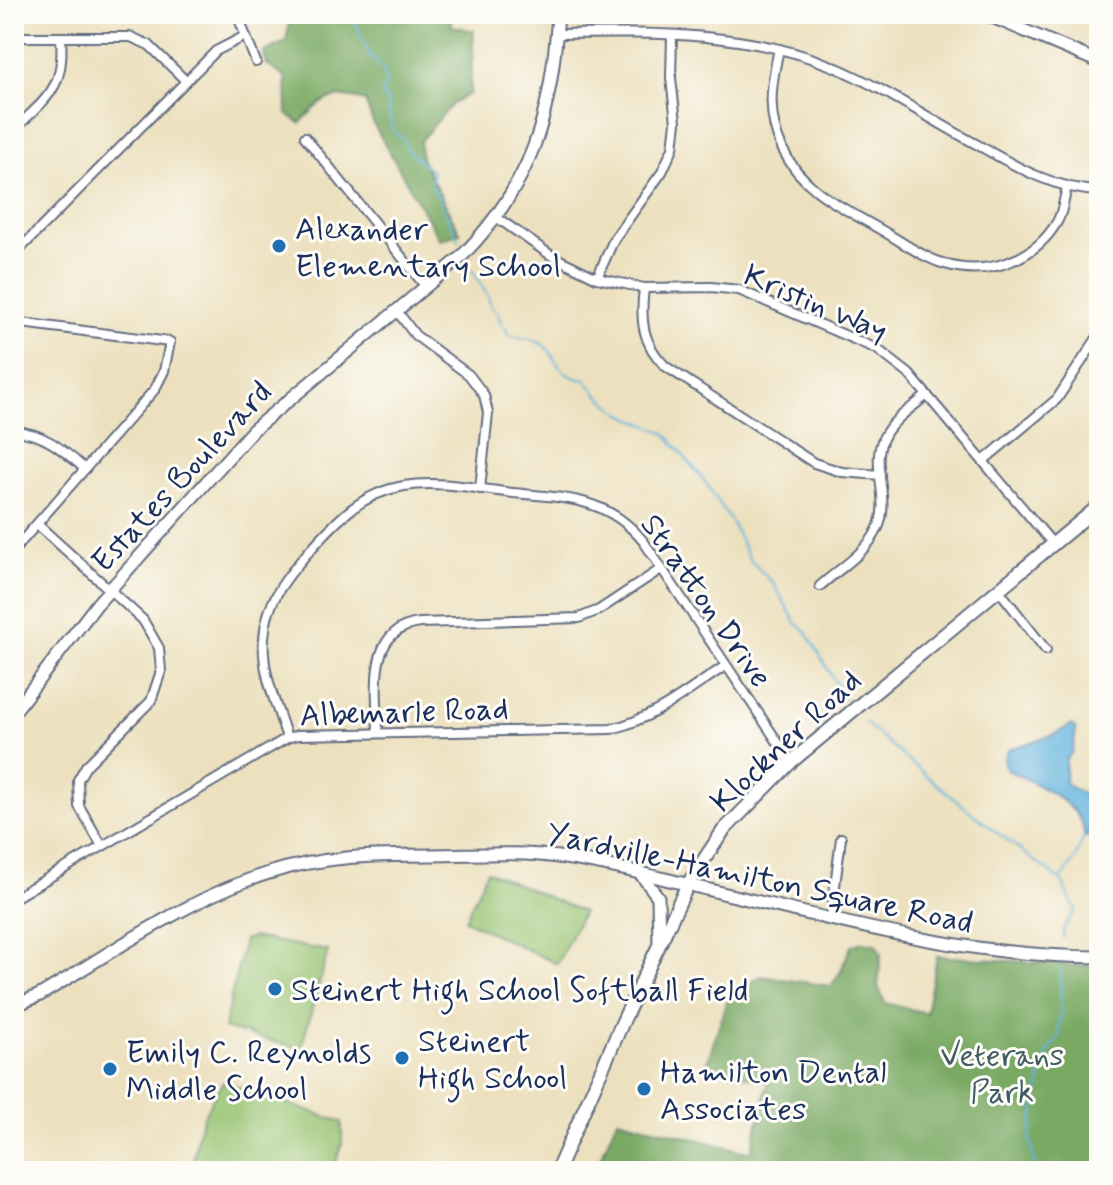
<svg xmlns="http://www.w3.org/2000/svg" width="1113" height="1185" viewBox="0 0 1113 1185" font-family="Mynerve,sans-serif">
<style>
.green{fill:#97c371;stroke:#597968;stroke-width:2}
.forest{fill:#79a963;stroke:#4a6c60;stroke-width:2}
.water{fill:#60b3dc;stroke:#3e719d;stroke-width:2}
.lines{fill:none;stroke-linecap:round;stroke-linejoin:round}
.stream{stroke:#60b3dc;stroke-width:2}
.minor-casing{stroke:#646d80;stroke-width:12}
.tertiary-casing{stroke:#646d80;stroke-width:15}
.secondary-casing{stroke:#646d80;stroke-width:16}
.minor{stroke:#fff;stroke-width:8}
.tertiary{stroke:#fff;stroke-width:11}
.secondary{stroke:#fff;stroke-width:12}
.poi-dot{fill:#1f6fb2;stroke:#fdfcf7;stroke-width:3}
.labels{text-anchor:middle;stroke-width:6;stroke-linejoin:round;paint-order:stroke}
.poi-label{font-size:32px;fill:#1b2f5e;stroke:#fdfcf7;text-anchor:start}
.street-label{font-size:32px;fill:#1b2f5e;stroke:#fdfcf7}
.park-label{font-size:32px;fill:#405b64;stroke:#fdfcf7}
</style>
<rect width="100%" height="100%" fill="#fdfcf7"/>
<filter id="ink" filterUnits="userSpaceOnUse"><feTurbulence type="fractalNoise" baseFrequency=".0125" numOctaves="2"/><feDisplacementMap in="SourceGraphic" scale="16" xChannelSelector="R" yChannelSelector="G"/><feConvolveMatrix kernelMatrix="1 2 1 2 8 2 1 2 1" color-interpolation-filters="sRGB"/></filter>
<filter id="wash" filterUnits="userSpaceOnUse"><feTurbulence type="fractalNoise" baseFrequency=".006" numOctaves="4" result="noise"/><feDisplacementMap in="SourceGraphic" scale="32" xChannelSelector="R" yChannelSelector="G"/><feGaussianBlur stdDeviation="1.8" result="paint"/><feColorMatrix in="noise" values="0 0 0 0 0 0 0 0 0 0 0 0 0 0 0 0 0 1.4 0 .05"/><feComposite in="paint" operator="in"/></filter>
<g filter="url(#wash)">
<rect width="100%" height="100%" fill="#ece0be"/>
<!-- green -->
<g class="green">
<path d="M487 871 583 912 557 964 465 920Z"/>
<path d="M253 937 328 951 301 1049 224 1028 244 940Z"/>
<path d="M223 1082 342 1122V1144L333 1171H208L193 1166C195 1134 204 1108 223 1082Z"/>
</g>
<!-- forest -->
<g class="forest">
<path d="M291 14H450L452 26 474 31 470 94 453 103 420 141 421 158 460 233 440 240 374 125 365 101C331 91 324 99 300 123L287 114 286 78 266 64 264 52 286 42Z"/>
<path d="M862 942 876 944 881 954 878 986 885 1003 926 1013 937 956 1099 967V1171H595L617 1119 751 1153 768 1082 706 1066 729 996 761 976 831 986 840 973 851 946Z"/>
</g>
<!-- water -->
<path class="water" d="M1071 725 1076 729C1074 740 1075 752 1066 759L1065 782C1071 790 1075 788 1082 793 1100 805 1095 821 1087 837L1084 836C1085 803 1030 782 1006 769L1004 758 1009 749 1056 734Z"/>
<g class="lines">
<!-- stream -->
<g class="stream">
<path d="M352 14 370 56 383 69 386 85 382 92 383 97 387 99 392 130 404 140 408 151 432 171V184L459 240"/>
<path d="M471 269 488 296 491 307 498 312 501 324 507 329V334C517 339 529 337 538 342 559 351 551 376 586 380L598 395 622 414 665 433 706 483 732 523 750 560 773 583 796 623 806 631 845 699"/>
<path d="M864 722C927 778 992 831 1061 880"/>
<path d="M1063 938 1064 927 1076 910 1061 880 1076 857 1084 836"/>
<path d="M1036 1171 1030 1137 1041 1077 1048 1052 1058 1039 1061 1011 1060 968"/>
</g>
</g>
</g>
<g filter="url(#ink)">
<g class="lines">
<!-- minor casing -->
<g class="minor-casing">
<g id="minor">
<path d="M237 14 256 62"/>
<path d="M557 34C649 33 744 30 832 66 882 87 928 118 976 144 1015 166 1053 189 1099 191"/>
<path d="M14 37H131L149 45 186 81"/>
<path d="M779 49C771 84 766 116 783 150 802 189 840 206 876 227 898 239 921 257 945 264 987 277 1035 260 1057 222 1063 212 1064 198 1067 187"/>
<path d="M14 130C47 97 65 89 61 38"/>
<path d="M305 137 426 287"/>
<path d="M496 217 552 256 597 278 644 288 711 287 739 290 877 349 909 374 1053 544"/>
<path d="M14 255 216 51 245 36"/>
<path d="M597 278 614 239 662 172 673 148 676 122 671 78 672 35"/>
<path d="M644 288C640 320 642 343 665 366L814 463 842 472 880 475"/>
<path d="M397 311 415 335 469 375 484 395 488 413 480 489"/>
<path d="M14 322 170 342 164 371 155 389 14 550"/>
<path d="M14 431C45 433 63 450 85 469"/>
<path d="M983 461 1057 399 1099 335"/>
<path d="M37 524 143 620 159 648 161 671 151 701 86 766 78 780 79 806 102 846"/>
<path d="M820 586C839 569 866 553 877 530 893 498 867 463 886 433 895 418 913 407 927 395"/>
<path d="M998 589 1046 650"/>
<path d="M378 733C378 693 365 629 420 623L579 618 599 610 661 569"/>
<path d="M287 738C277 706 261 672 264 638 266 601 287 576 311 549 338 519 362 493 404 486 439 480 478 489 513 493 565 498 608 497 644 542L791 762"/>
<path d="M14 898 287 738 298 735 611 729C654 719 689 690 725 666"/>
<path d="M831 918 841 838"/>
</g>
</g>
<!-- tertiary casing -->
<g class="tertiary-casing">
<g id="tertiary">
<path d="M985 14 1099 62"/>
<path d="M14 712 97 604 253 430 459 259C533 185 551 116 558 14"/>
<path d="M639 872 658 897 659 944"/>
<path d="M14 1006 40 995C111 953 190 897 269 873 322 856 376 855 431 855 473 855 516 851 558 857 608 864 657 877 706 889 835 920 965 957 1099 957"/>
</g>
</g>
<!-- secondary casing -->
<g class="secondary-casing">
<path id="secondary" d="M557 1171 624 1019 688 884 723 831 791 762 1099 506"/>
</g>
<!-- minor -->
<use href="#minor" class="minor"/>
<!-- tertiary -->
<use href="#tertiary" class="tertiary"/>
<!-- secondary -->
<use href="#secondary" class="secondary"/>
</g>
</g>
<!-- markers -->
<g class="poi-dot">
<circle cx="279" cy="246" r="8"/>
<circle cx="275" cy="989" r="8"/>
<circle cx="402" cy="1058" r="8"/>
<circle cx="110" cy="1069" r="8"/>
<circle cx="644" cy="1089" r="8"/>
</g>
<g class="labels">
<!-- poi labels -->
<g class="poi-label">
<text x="295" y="239">Alexander<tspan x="295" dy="37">Elementary School</tspan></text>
<text x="291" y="1000">Steinert High School Softball Field</text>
<text x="418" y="1051">Steinert<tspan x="418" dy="37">High School</tspan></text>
<text x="126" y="1062">Emily C. Reynolds<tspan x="126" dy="37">Middle School</tspan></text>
<text x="660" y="1082">Hamilton Dental<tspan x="660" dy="37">Associates</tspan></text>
</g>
<!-- street labels -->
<g class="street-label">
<text transform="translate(816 302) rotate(23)" y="11">Kristin Way</text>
<text transform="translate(181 476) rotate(-47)" y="11">Estates Boulevard</text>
<text transform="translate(707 600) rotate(55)" y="11">Stratton Drive</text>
<text transform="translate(404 711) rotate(-2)" y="11">Albemarle Road</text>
<text transform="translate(785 740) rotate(-43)" y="11">Klockner Road</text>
<text transform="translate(760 877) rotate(12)" y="11">Yardville-Hamilton Square Road</text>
</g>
<!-- park labels -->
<g class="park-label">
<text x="1002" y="1065">Veterans<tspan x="1002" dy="37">Park</tspan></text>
</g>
</g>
<!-- margin -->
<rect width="1113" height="1185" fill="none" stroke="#fdfcf7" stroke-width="48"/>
</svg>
